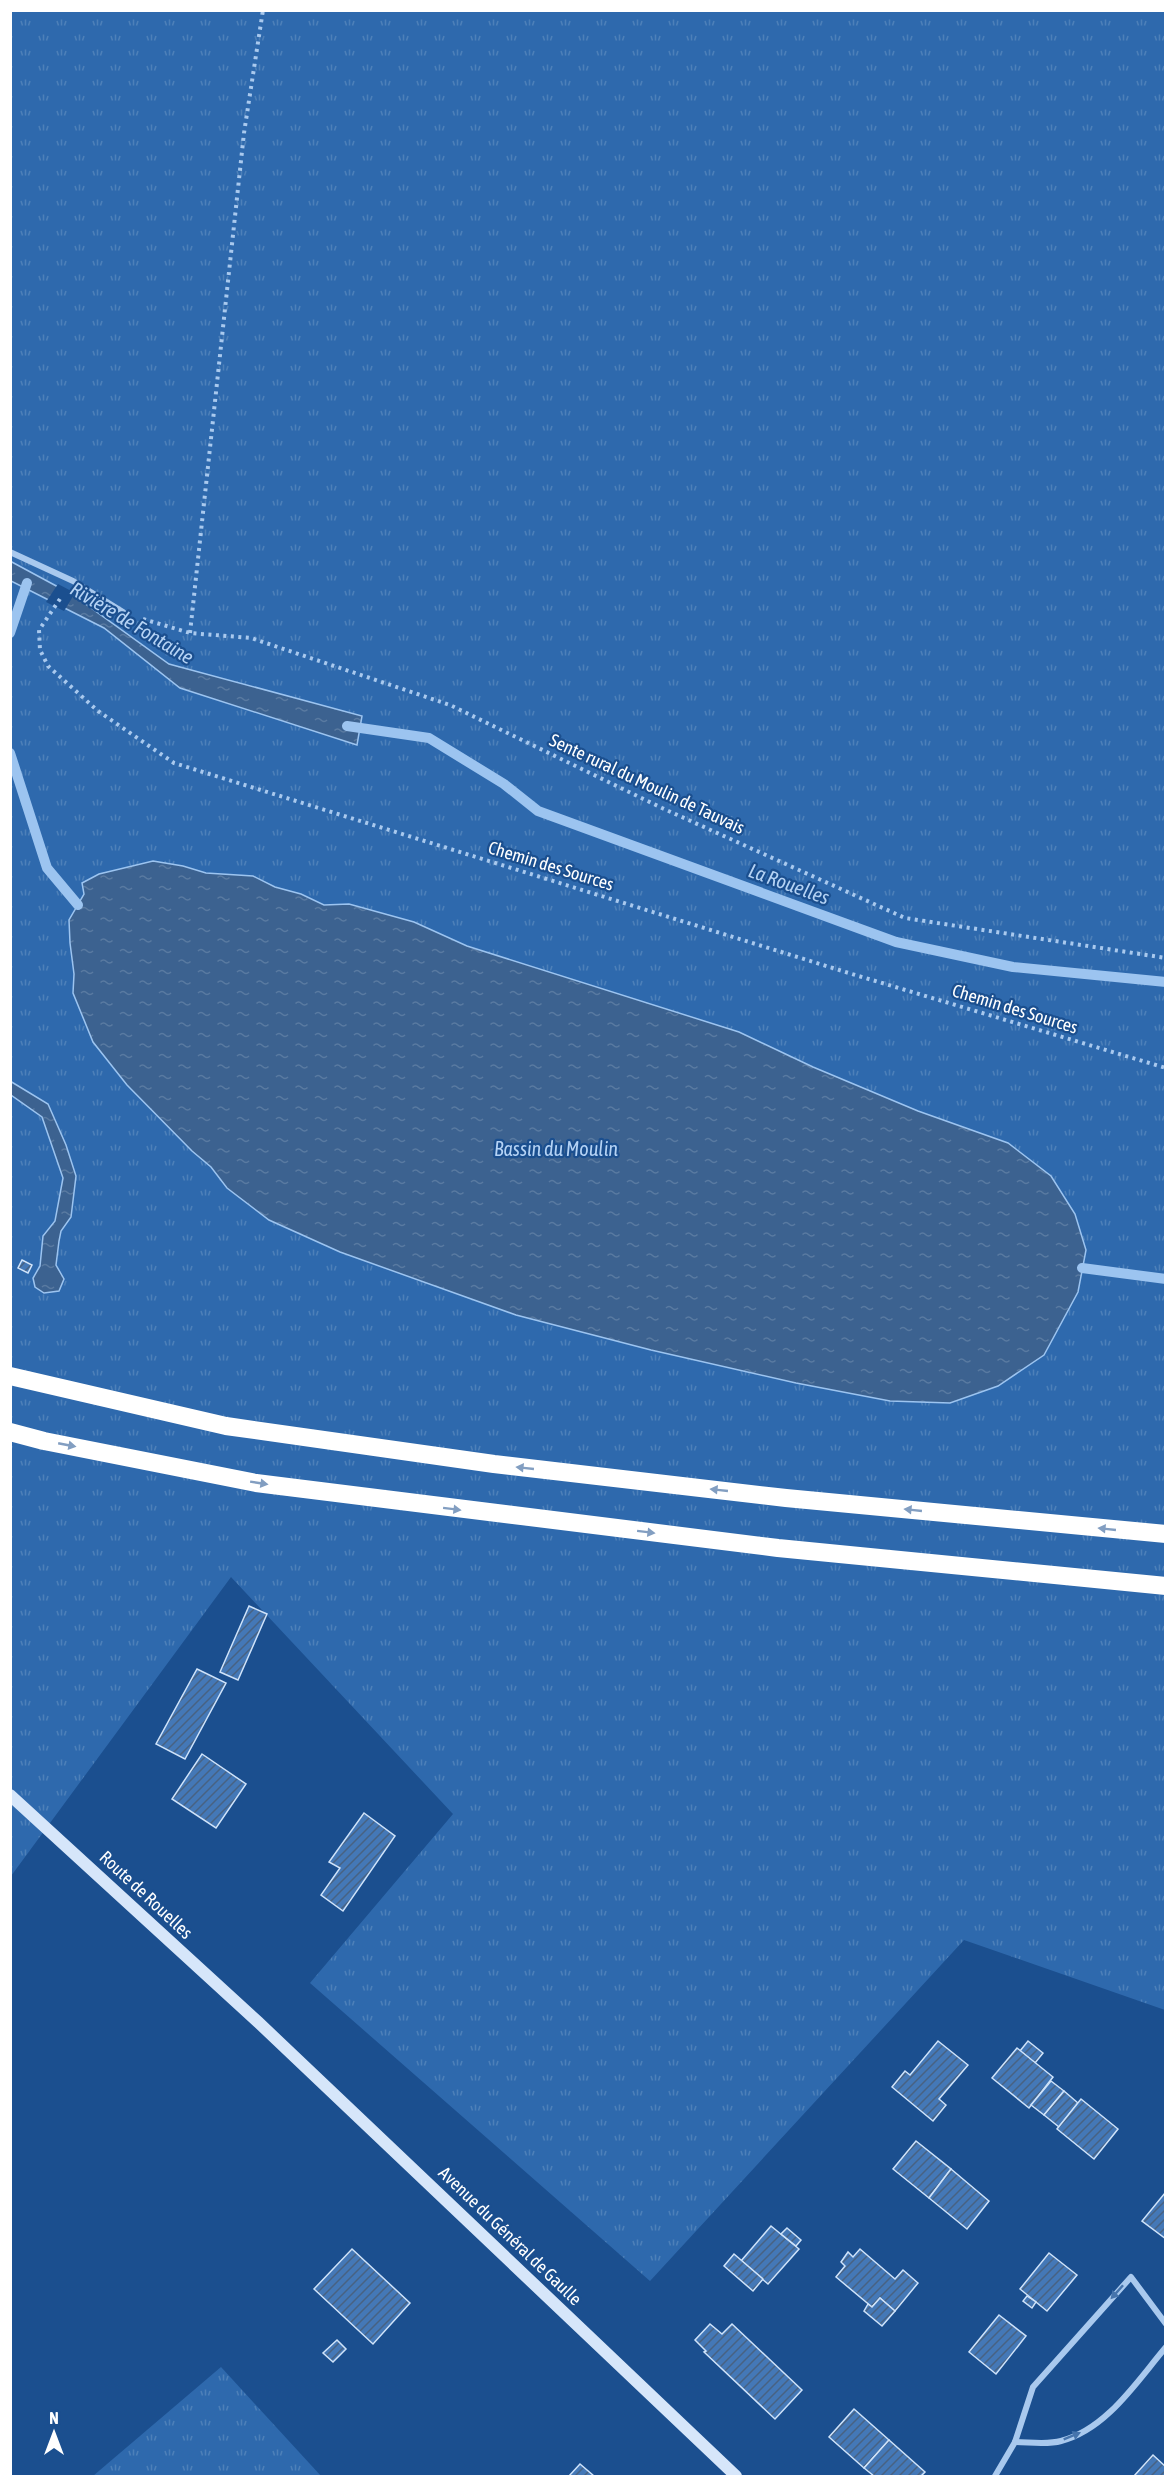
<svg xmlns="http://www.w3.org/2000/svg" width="1176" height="2487" viewBox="0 0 1176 2487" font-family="'Asap Condensed',sans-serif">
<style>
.grass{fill:url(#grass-tufts)}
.water{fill:url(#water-ripples);stroke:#9cc4f0;stroke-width:1.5}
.pier{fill:#1b4f8f}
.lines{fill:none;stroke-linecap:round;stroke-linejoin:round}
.stream{stroke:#9cc4f0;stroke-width:10}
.building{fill:url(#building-hatch);stroke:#cfe3fa;stroke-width:1.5}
.path{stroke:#a9c9ee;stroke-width:4;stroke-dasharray:3 4.5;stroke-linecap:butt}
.street{stroke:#a9c9ee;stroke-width:6}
.secondary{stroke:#d6e6fa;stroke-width:12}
.highway{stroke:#fff;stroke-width:18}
.oneway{fill:#829ec1}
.oneway2{fill:#4674ac}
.labels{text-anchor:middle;stroke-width:4.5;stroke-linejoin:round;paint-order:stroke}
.street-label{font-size:18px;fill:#fff;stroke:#1b4f8f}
.water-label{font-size:20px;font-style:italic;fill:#b5d3f5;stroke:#1b4f8f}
</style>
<defs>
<pattern id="grass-tufts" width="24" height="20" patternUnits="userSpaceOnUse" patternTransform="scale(1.5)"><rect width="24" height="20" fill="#2e69ad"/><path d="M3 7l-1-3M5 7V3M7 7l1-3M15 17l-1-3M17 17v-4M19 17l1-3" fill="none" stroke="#4d80b9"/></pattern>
<pattern id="water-ripples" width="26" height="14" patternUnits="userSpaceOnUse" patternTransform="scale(1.5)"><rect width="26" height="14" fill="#3c6290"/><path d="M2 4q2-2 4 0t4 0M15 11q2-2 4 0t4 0" fill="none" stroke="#597aa1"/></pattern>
<pattern id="building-hatch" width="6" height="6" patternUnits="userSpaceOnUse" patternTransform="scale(1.5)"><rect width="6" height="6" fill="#4478b7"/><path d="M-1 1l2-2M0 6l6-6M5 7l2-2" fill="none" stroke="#486282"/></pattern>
</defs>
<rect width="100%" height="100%" fill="#1b4f8f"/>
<!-- grass -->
<g class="grass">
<path d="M11 11H1165V2010L964 1940 650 2281 310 1983 453 1814 231 1577 11 1876Z"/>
<path d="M221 2367 321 2476H93Z"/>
</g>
<!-- water -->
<g class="water">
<path d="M10 561 73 595 169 664 362 716 357 745 180 688 104 628 11 581Z"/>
<path d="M153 861 183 866 206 873 253 876 275 887 301 894 324 905 349 904 414 922 467 946 739 1032 813 1067 918 1111 1008 1143 1051 1176 1075 1214 1086 1250 1078 1292 1044 1355 998 1386 950 1403 890 1401 796 1383 651 1350 516 1315 340 1252 269 1220 227 1188 211 1167 192 1151 127 1085 93 1042 73 993 74 974 70 943 69 920 84 894 82 883 99 874Z"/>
<path d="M10 1081 48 1104 66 1145 76 1176 71 1217 61 1231 59 1241 56 1265 64 1279 59 1291 44 1293 35 1287 33 1278 40 1266 43 1236 55 1221 63 1178 42 1117 11 1095Z"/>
</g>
<!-- pier -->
<path class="pier" d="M58 584 75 593 64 611 46 602Z"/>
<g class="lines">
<!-- stream -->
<g class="stream">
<path d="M10 633 27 583"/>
<path d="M347 726 429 738 504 784 538 811 896 942 1013 967 1166 982"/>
<path d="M10 753 47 868 78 905"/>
<path d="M1082 1268 1166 1279"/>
</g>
</g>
<!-- building -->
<g class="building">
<path d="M22 1260 32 1265 28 1273 18 1268Z"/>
<path d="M249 1606 267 1614 238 1680 220 1672Z"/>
<path d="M197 1669 226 1683 185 1759 156 1744Z"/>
<path d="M202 1754 246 1784 216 1828 172 1799Z"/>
<path d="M364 1813 395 1836 343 1911 321 1895 340 1868 329 1862Z"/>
<path d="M938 2041 968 2065 939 2099 946 2105 933 2121 892 2087 905 2071 910 2075Z"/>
<path d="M1028 2041 1043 2053 1035 2063 1020 2051Z"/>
<path d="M1017 2048 1053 2077 1029 2108 992 2078Z"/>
<path d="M1051 2081 1064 2091 1044 2115 1031 2105Z"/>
<path d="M1064 2091 1078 2103 1059 2127 1044 2115Z"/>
<path d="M1081 2099 1118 2129 1094 2159 1057 2129Z"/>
<path d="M916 2141 951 2169 929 2198 893 2169Z"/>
<path d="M951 2169 989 2201 967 2229 929 2198Z"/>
<path d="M1165 2193H1166V2239L1142 2221Z"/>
<path d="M771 2226 799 2249 768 2284 741 2261Z"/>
<path d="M787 2228 801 2240 796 2246 781 2234Z"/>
<path d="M352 2249 410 2303 373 2344 314 2289Z"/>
<path d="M860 2249 895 2279 903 2270 918 2283 895 2311 880 2298 872 2307 836 2277 845 2266 841 2262 848 2252 853 2257Z"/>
<path d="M1049 2253 1077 2275 1047 2311 1020 2289Z"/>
<path d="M734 2254 763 2279 753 2291 724 2266Z"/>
<path d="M1027 2296 1036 2302 1032 2308 1023 2301Z"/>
<path d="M880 2298 895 2311 882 2326 864 2311 868 2304 872 2307Z"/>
<path d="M999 2315 1026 2336 996 2374 969 2352Z"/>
<path d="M710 2324 722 2334 732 2324 802 2390 775 2419 704 2352 706 2351 695 2340Z"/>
<path d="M337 2340 346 2349 333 2362 323 2353Z"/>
<path d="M854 2409 889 2440 864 2468 829 2437Z"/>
<path d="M889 2440 925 2472 921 2476H874L864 2468Z"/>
<path d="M1153 2455 1166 2467V2476H1134Z"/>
<path d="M580 2464 594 2476H569Z"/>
</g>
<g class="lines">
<!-- path -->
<g class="path">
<path d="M60 599 39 630 40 650 48 666 98 711 174 763 852 974 1166 1068"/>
<path d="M143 619 190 633 251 638 450 705 662 808 905 918 1166 958"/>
<path d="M190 633 244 133 263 10"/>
</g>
<!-- street -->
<g class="street">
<path d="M10 552 73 581 123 612"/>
<path d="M1015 2442C1029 2442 1047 2445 1061 2441 1107 2429 1137 2381 1166 2347"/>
<path d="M995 2476 1015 2442 1033 2387 1131 2277 1166 2324"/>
</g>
<!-- secondary -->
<path class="secondary" d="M10 1795 258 2022 736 2476"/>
<!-- highway -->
<g class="highway">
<path d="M10 1376 226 1426 494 1464 786 1498 1166 1534"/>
<path d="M10 1432 44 1441 256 1483 778 1548 1166 1586"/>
</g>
</g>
<!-- one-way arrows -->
<defs><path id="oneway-solid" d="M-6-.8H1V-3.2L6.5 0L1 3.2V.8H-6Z" transform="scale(1.5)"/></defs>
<g class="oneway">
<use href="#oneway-solid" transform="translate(67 1445) rotate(11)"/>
<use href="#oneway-solid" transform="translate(525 1468) rotate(-174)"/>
<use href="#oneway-solid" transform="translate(259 1483) rotate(9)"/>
<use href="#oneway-solid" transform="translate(719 1490) rotate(-174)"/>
<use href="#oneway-solid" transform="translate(452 1509) rotate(7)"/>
<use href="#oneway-solid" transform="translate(913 1510) rotate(-174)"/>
<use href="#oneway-solid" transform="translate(1107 1529) rotate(-174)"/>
<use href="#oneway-solid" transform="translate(646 1532) rotate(7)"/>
</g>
<g class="oneway2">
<use href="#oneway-solid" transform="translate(1117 2292) rotate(132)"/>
<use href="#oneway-solid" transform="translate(1072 2436) rotate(-22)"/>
</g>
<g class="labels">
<!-- street labels -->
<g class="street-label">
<text transform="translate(647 784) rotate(25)" y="6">Sente rural du Moulin de Tauvais</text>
<text transform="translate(551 866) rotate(17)" y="6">Chemin des Sources</text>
<text transform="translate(1015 1009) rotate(17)" y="6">Chemin des Sources</text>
<text transform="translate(146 1895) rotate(43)" y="6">Route de Rouelles</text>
<text transform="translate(510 2236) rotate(44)" y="6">Avenue du Général de Gaulle</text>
</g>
<!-- water labels -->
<g class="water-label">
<text transform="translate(132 623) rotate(31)" y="7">Rivière de Fontaine</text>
<text transform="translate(789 884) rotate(20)" y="7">La Rouelles</text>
<text x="556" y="1156">Bassin du Moulin</text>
</g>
</g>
<!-- border -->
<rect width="1176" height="2487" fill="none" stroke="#ffffff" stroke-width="24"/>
<!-- north arrow -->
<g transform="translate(54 2433)" stroke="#1b4f8f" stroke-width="4.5" paint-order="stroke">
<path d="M0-4.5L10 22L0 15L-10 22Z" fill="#ffffff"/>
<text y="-9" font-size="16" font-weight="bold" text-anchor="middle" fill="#ffffff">N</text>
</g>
</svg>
